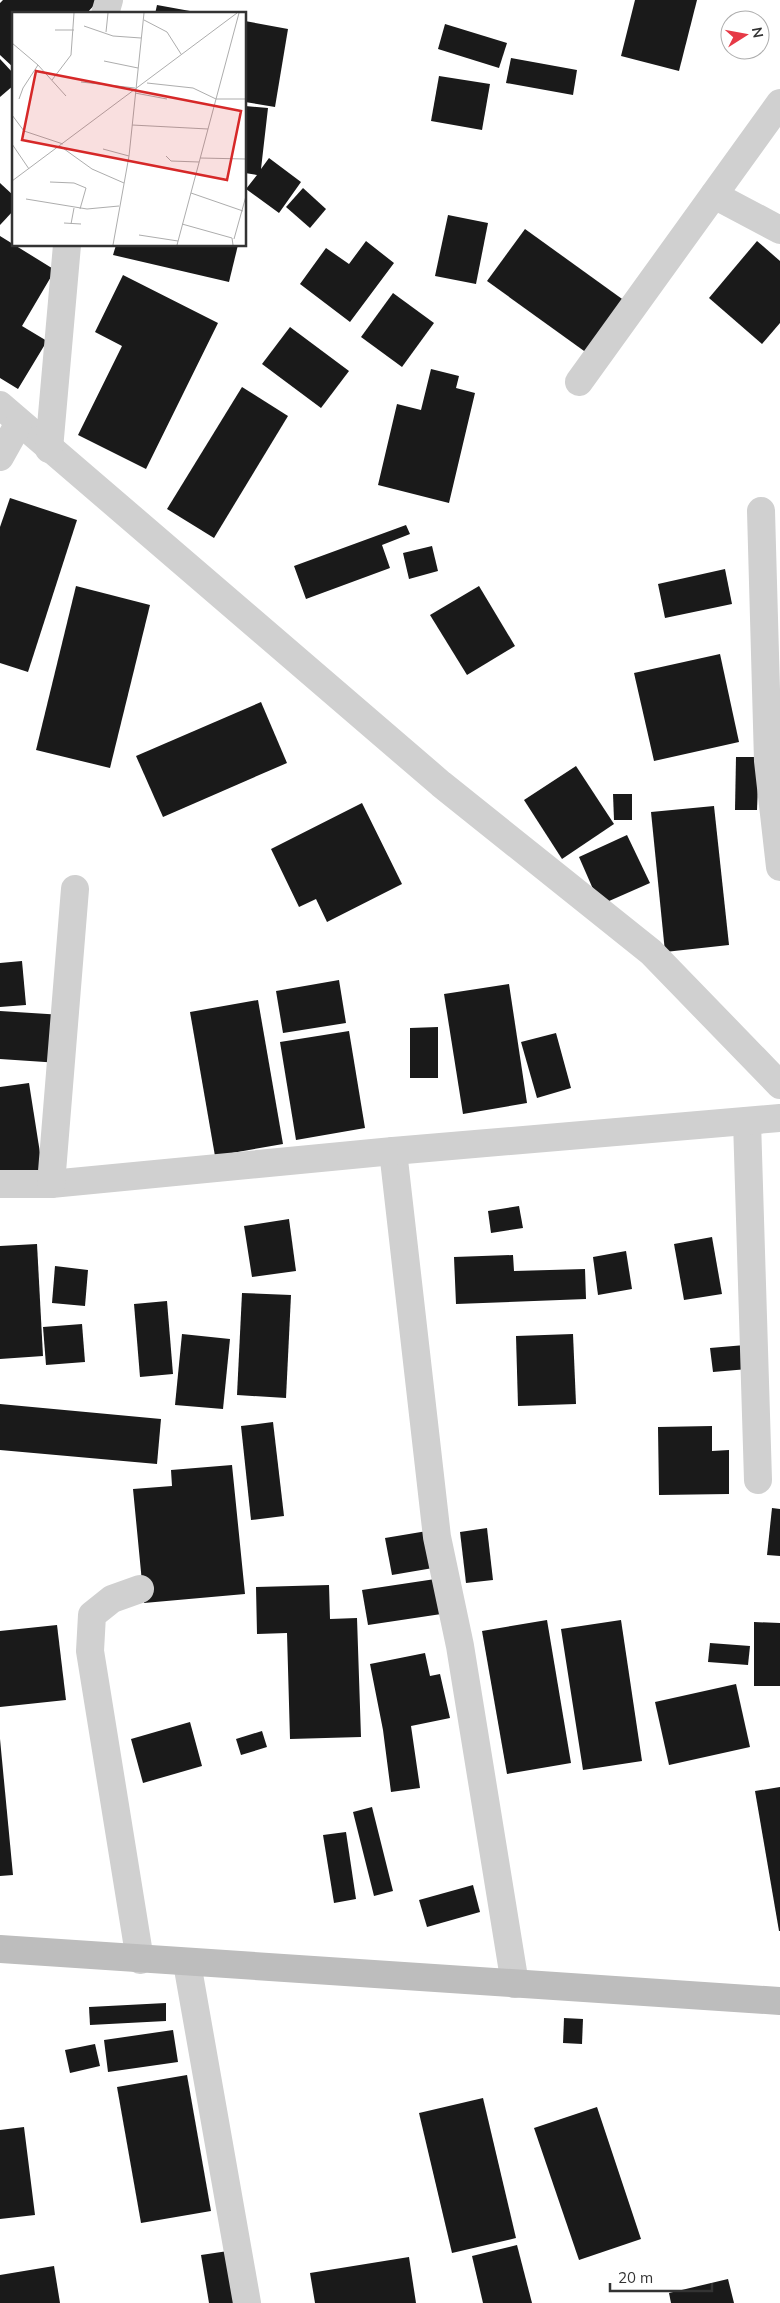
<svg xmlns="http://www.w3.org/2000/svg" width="780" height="2303" viewBox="0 0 780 2303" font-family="Mulish,sans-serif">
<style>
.building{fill:#1a1a1a}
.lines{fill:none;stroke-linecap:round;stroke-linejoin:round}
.minor{stroke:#d0d0d0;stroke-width:28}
.secondary{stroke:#bdbdbd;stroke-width:28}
.inset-road{fill:none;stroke:#adadad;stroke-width:1}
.view{fill:#d62828;fill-opacity:0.15;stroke:#d62828;stroke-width:2.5}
.inset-edge{fill:none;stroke:#333;stroke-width:2.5}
</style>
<rect width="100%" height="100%" fill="#fff"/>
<!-- building -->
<g class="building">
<path d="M3 0H99L86 14H14V68L0 55V3Z"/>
<path d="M635 0H697L679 71 621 56Z"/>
<path d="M157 5 201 13V14H155Z"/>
<path d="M245 21 288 29 275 107 245 102Z"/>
<path d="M445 24 507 43 499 68 438 49Z"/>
<path d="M511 58 577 70 573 95 506 83Z"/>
<path d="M0 59 14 74V85L0 97Z"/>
<path d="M439 76 490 84 482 130 431 121Z"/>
<path d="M245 106 268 108 261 169 269 158 301 182 279 213 246 189 257 175 245 173Z"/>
<path d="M0 183 14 196V210L0 225Z"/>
<path d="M303 188 326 209 310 228 286 207Z"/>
<path d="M448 215 488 223 476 284 435 276Z"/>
<path d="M525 229 636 309 598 361 487 281Z"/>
<path d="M0 236 55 270 22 326 47 341 18 389 0 378Z"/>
<path d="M366 241 394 263 350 322 300 284 326 248 349 264Z"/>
<path d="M757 241 780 261V323L762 344 709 298Z"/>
<path d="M116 245H238L229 282 113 255Z"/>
<path d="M123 275 218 323 146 469 78 435 122 346 95 332Z"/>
<path d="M393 293 434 323 402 367 361 337Z"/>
<path d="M290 327 349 371 321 408 262 364Z"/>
<path d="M431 369 459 376 456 388 475 393 449 503 378 485 397 404 421 410Z"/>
<path d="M242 387 288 416 214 538 167 509Z"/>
<path d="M10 498 77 520 28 672 0 663V527Z"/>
<path d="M406 525 410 534 382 545 390 568 306 599 294 566Z"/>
<path d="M432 546 438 571 409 579 403 553Z"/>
<path d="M725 569 732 604 665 618 658 584Z"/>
<path d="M76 586 150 605 110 768 36 750Z"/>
<path d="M479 586 515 646 467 675 430 615Z"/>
<path d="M720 654 739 742 654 761 634 673Z"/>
<path d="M261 702 287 763 163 817 136 756Z"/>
<path d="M736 757H759L757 810H735Z"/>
<path d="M576 766 614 824 562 859 524 800Z"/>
<path d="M613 794H632V820H614Z"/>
<path d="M362 803 402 884 327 922 316 899 299 907 271 849Z"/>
<path d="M714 806 729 945 665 952 651 812Z"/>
<path d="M627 835 650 883 600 905 579 857Z"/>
<path d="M22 961 26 1005 0 1007V963Z"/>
<path d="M339 980 346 1023 283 1033 276 991Z"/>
<path d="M509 984 527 1103 463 1114 444 994Z"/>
<path d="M258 1000 283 1144 215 1156 190 1012Z"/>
<path d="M0 1011 63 1015 60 1063 0 1059Z"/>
<path d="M438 1027V1078H410V1028Z"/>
<path d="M349 1031 365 1128 296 1140 280 1042Z"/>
<path d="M556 1033 571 1088 537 1098 521 1042Z"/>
<path d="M29 1083 43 1172 0 1179V1087Z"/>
<path d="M519 1206 523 1228 491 1233 488 1211Z"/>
<path d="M289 1219 296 1271 252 1277 244 1226Z"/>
<path d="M712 1237 722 1294 684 1300 674 1244Z"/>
<path d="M37 1244 43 1356 0 1359V1246Z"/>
<path d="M626 1251 632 1289 598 1295 593 1257Z"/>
<path d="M513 1255 514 1271 585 1269 586 1299 456 1304 454 1257Z"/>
<path d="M55 1266 88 1270 85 1306 52 1303Z"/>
<path d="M242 1293 291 1295 286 1398 237 1395Z"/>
<path d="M167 1301 173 1374 140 1377 134 1304Z"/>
<path d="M82 1324 85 1362 46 1365 43 1327Z"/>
<path d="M182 1334 230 1339 223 1409 175 1405Z"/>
<path d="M573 1334 576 1404 518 1406 516 1336Z"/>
<path d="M745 1345 748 1369 713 1372 710 1348Z"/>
<path d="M0 1404 161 1419 157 1464 0 1450Z"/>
<path d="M273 1422 284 1516 251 1520 241 1426Z"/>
<path d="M712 1426V1451L729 1450V1494L659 1495 658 1427Z"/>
<path d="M232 1465 245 1594 144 1603 133 1489 172 1486 171 1470Z"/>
<path d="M772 1508 780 1509V1556L767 1555Z"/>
<path d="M487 1528 493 1580 466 1583 460 1532Z"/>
<path d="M427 1531 433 1568 392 1575 385 1538Z"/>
<path d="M442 1578 448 1613 368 1625 362 1590Z"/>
<path d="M329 1585 330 1619 357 1618 361 1737 290 1739 287 1633 257 1634 256 1587Z"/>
<path d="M547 1620 571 1763 507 1774 482 1631Z"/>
<path d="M621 1620 642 1761 583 1770 561 1629Z"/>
<path d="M754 1622 780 1623V1686H754Z"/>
<path d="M57 1625 66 1700 0 1707V1631Z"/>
<path d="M710 1643 750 1646 748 1665 708 1662Z"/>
<path d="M425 1653 430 1676 440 1674 450 1718 411 1726 420 1788 391 1792 383 1730 370 1664Z"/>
<path d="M736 1684 750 1747 669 1765 655 1702Z"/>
<path d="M190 1722 202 1766 143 1783 131 1739Z"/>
<path d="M262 1731 267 1747 241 1755 236 1739Z"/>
<path d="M0 1739 13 1875 0 1876Z"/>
<path d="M780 1787V1931H779L755 1791Z"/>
<path d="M372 1807 393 1891 374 1896 353 1812Z"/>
<path d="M346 1832 356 1899 334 1903 323 1835Z"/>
<path d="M473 1885 480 1912 427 1927 419 1900Z"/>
<path d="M166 2003V2021L90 2025 89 2007Z"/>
<path d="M564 2018 583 2019 582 2044 563 2043Z"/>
<path d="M173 2030 178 2062 108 2072 104 2040Z"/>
<path d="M95 2044 100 2066 70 2073 65 2050Z"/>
<path d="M187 2075 211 2211 141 2223 117 2087Z"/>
<path d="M483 2098 516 2238 452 2253 419 2113Z"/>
<path d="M597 2107 641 2239 579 2260 534 2128Z"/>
<path d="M24 2127 35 2215 0 2219V2130Z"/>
<path d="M517 2245 532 2303H483L472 2256Z"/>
<path d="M228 2251 237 2303H209L201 2255Z"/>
<path d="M409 2257 416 2303H315L310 2273Z"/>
<path d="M54 2266 60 2303H0V2275Z"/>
<path d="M728 2279 734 2303H671L669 2293Z"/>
</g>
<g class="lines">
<!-- minor -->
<g class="minor">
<path d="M105 14 109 0"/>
<path d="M714 195 780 230"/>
<path d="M579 382 780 103"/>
<path d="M0 405 441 784 651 952 780 1085"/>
<path d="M49 449 67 245"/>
<path d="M0 457 19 423"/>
<path d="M761 511 768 761 780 867"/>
<path d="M747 1121 758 1480"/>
<path d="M393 1151 437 1537 460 1646 515 1984"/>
<path d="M0 1184H51L393 1151 780 1118"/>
<path d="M51 1184 75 889"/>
<path d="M140 1960 90 1651 92 1615 112 1599 140 1589"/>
<path d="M187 1963 247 2303"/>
</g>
<!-- secondary -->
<path class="secondary" d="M0 1949 780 2001"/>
</g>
<!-- overview -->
<g transform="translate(12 12)">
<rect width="234" height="234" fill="#fff"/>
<path class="inset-road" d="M132 8 155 20 169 42M72 14 101 24 129 26M43 18H62M94 20 96 1M0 31 26 53 11 76 7 87M92 49 126 56M26 53 54 84M40 68 59 43 62 1M69 70 123 76M135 71 181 76 204 87H234M123 81 155 87M0 103 12 119 51 132M120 113 196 117M0 132 17 157M48 134 80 157 112 171M91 137 117 144M154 144 159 149 187 150M188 146 234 147M0 169 225 1M38 170 62 171 74 176 68 197M179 181 231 199M14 187 75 197 107 194M52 211 69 212M59 212 62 196M170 212 220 226 221 233M127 223 166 229M222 227 234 184M101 233 117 144 132 1M165 233 227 1"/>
<path class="view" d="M24 59 229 99 215 168 10 128Z"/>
<rect width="234" height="234" class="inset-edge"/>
</g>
<!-- north arrow -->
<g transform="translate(745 35) rotate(79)"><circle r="24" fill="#ffffff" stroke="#adadad"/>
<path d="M0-4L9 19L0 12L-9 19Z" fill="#e63946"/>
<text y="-8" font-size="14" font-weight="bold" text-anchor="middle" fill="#333333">N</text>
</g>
<!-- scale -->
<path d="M610 2283v8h102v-8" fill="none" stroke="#333333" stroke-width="2.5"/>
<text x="618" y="2283" font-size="15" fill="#333333" stroke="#ffffff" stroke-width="4" paint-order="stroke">20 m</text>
</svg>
